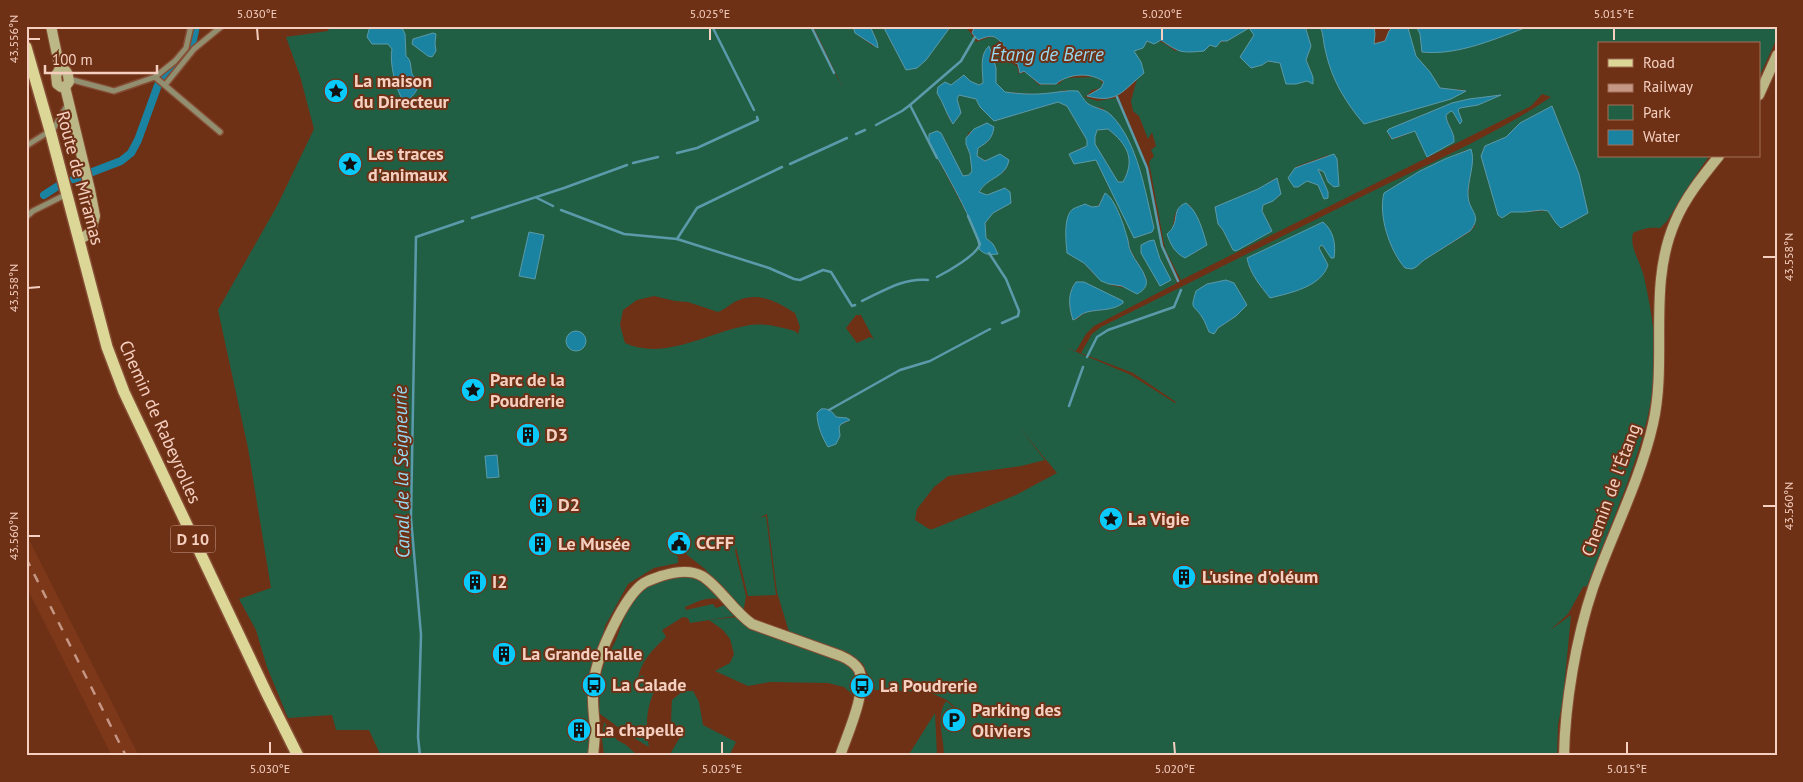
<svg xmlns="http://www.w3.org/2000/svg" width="1803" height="782" viewBox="0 0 1803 782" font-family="'PT Sans',sans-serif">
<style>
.built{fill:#7d3819}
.green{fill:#215f45;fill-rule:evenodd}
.water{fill:#1983a1;stroke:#5b9aaa;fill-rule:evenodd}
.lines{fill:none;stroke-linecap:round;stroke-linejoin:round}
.stream{stroke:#5b9aaa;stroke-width:2.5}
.canal{stroke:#1983a1;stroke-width:8}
.street-casing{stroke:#864d35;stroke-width:8}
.secondary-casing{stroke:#864d35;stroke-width:12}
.primary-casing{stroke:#864d35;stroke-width:14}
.street{stroke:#928f70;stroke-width:5}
.secondary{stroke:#bcb787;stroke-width:10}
.primary{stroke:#dcd697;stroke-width:11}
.rail{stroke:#c59683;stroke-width:2.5;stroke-dasharray:9 9;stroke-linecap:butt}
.ticks{fill:none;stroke:#f5cfc0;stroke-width:2}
.labels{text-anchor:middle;stroke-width:4;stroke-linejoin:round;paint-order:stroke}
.shield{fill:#6e3116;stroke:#cca08d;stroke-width:1}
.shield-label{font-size:16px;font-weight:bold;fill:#f5cfc0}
.poi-label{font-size:18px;font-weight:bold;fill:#f5cfc0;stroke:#6e3116;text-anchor:start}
.street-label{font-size:18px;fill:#f5cfc0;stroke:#6e3116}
.water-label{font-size:19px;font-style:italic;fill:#95dbf4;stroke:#6e3116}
.neatline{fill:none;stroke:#f5cfc0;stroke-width:2}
.ticks-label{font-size:12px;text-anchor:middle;fill:#f5cfc0}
</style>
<rect width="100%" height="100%" fill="#6e3116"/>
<!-- built -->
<path class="built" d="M26 534 139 756H112L26 586Z"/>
<!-- green -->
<g class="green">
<path d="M329 26H810L843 88 813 26H853L855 33 873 46 877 42 870 26H883L906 70 953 26C968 26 969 30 976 42L990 37 997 38 1005 50V60L1017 66 1019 74 1026 72 1039 85 1059 84 1065 78 1096 77 1103 83 1101 88 1092 90 1085 97 1097 101 1116 98 1147 169 1161 246 1177 283 1094 326 1086 334 1076 351 1065 347 1131 375 1175 403 1176 402 1133 373 1081 353 1092 334 1101 327C1192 282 1282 236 1373 191 1434 161 1495 135 1551 97L1542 94 1531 106 1181 280 1165 249 1149 162 1154 156 1151 150 1156 146 1152 132 1148 139 1139 116 1133 111 1131 101 1137 79 1144 73 1134 51C1152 37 1157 37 1175 51L1227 41 1249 28 1254 34 1262 65 1268 61 1280 63 1296 84 1313 77 1306 60 1311 46 1305 26H1320L1322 31 1326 53 1409 110 1451 99 1465 90 1440 88 1430 72 1416 56 1408 28 1404 26 1417 28 1420 34 1422 52 1430 53 1459 49 1497 38 1530 26H1557L1558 28 1560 26H1777V38L1759 77V44H1599V156H1709L1692 181 1667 221 1660 228C1650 227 1643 228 1633 233 1629 247 1641 263 1644 277 1650 304 1656 336 1655 364 1653 435 1612 519 1587 586L1583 587 1568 614 1549 631 1571 615 1563 699 1558 725 1557 756H944C944 736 935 718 946 701L973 723 947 700 929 692 875 690 863 664 847 652 789 632 777 592 767 514 759 518 766 516 776 595 748 596 736 547 735 551 746 596 743 613 705 569 686 554 684 546 677 550 678 563 654 568 628 584 605 626 591 683 592 735 589 756H381L369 730H336L332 715 288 718 267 667 256 630 239 599 271 588 248 448 218 310 277 206 314 129 300 76 286 37 328 31ZM989 46 996 68V83L1005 92 1036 94 1053 93 1065 90 1083 97 1086 103 1095 107 1103 108 1138 167 1154 228 1152 232 1135 238 1096 160 1076 150 1087 146V140L1067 106 1058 102 994 121 980 107 976 99 959 95 957 99 961 113 953 124 948 117 943 101 956 81H970L979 85 983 83 982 64ZM1501 95 1478 105 1460 108 1458 111 1462 121 1459 123 1453 112 1451 111 1446 114C1446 124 1455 132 1454 142L1427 157 1415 131 1395 139 1390 138 1387 130 1452 103ZM1552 106 1579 174 1588 213 1561 228 1548 211 1511 212 1501 218 1498 215 1481 156 1485 146 1506 137 1520 123ZM987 123 988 142 978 148 977 156 1005 171 983 185 979 192 987 195 1005 188 1011 203 993 213 985 223 986 238 993 244 979 243 968 216 929 142 941 133 963 176 969 175 972 172 970 154 966 144 968 133ZM1466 150H1472L1468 197 1475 226 1470 232 1424 260 1416 267 1392 189 1420 171ZM1328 155 1324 172 1318 168 1328 192 1324 199 1318 185 1307 181 1295 167ZM1277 178 1280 196 1263 205 1262 211 1272 231 1236 251 1233 250 1223 230 1218 224 1215 207C1230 201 1264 190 1273 179ZM1105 193 1128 239 1130 249 1147 279 1131 289C1124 287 1115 287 1108 284 1098 280 1091 271 1084 263L1085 204 1092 207 1099 205ZM1186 204 1190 205 1200 225 1207 245 1173 227C1174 216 1175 207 1186 204ZM1334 239 1326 251 1323 246 1321 245 1270 298 1249 268ZM1226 280 1234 283 1247 305 1236 316 1218 328 1214 334 1202 317 1207 284ZM1072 287 1119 306 1103 310 1086 312 1077 319 1073 320 1069 305ZM654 296 675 301 688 302 718 312C726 309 732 302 739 300 761 292 777 302 795 313L800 327 798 334 795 331C778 327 763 322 745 326 708 333 663 361 625 343L620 325 623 310 637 300ZM856 315H861L874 340 870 337 857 343 846 328ZM821 409C828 408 832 411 836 417L847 418 848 422 841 424 839 427 840 436 828 447 819 428ZM1019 427 1057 473 1016 495 933 529H929L915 520 917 509 934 487 948 476 1021 466 1045 460Z"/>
<path d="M1108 129C1127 144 1136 158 1123 182H1118L1095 144V137L1097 130Z"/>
<path d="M691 576 702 579 722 600C706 596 700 601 685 607L686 610 713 604 716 608 725 605 735 616 690 623 688 618 683 617 662 630 666 637C654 648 641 661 638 678L642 675 647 681 659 682C646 705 645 722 649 747L626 733 599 713 600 678 605 661 616 640 629 604 644 586 671 577Z"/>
<path d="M738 617 846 661C857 672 861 682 853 695L844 687 828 683 770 682 748 686 715 671 730 663 734 654 730 639 723 630 709 620Z"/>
<path d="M683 691H693L699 702 703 725 736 742 729 756H669L683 732 671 721 672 700Z"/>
<path d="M935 713 937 756H908Z"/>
<path d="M604 722 617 740 626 745 638 756 604 755 602 739Z"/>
</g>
<!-- water -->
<g class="water">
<path d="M370 26H401L405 34 406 56C412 61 410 66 412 74 413 76 415 78 417 80 421 89 411 99 404 102 396 91 389 62 392 49L388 44H372L367 37Z"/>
<path d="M853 26H870L877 42 878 48 855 33Z"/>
<path d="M883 26H951L926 60 917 68 906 70Z"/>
<path d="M975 26H1305L1311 46 1306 60 1313 77V84L1307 81 1296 84H1286L1280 63 1268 61 1262 65 1251 68 1240 57 1254 35 1249 28 1227 41H1221L1216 47 1210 45 1204 51C1181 53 1180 53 1161 40L1154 44 1147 41 1143 48 1134 51 1141 62 1144 73C1122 91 1118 104 1087 96L1101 88 1104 82C1092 72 1068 73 1056 84H1040L1024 71 1020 73 1018 64 1006 59 1007 49C996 36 994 33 978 40L972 33Z"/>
<path d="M1320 26H1374L1375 34 1374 44 1385 41 1389 31 1394 26 1408 28 1416 56 1430 72 1440 88 1466 91 1451 99 1364 124C1346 103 1332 80 1326 53 1323 44 1324 34 1320 26Z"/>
<path d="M1416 26H1530C1497 38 1458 56 1422 52L1420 34Z"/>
<path d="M433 33 436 34 435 43 436 51 432 57 428 56 412 44 413 39Z"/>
<path d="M989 46 996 68V83L1005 92C1020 94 1034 95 1050 93 1060 92 1067 90 1078 91 1081 95 1084 100 1087 103 1095 109 1104 108 1111 115 1138 142 1145 192 1154 228L1152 232 1134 238 1096 160 1074 164 1069 154 1087 146V140L1067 106 1058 102 994 121 980 107 976 99 959 95 957 99 961 113 953 124C946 114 944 103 937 93L938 87 945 82 951 85 964 75 970 81 979 85 983 83C983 71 979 55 989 46ZM1108 129C1127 144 1136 159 1123 182H1118L1095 144V137L1097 130Z"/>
<path d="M1501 95 1478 105 1460 108 1458 110 1462 121 1460 124 1453 112 1451 111 1446 115C1446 124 1455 132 1454 142L1427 157 1415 131 1392 139 1387 131 1389 129 1452 103 1469 99Z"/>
<path d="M1552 106 1579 174 1588 213 1561 228 1556 223 1548 211 1542 210 1524 212H1511L1502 218 1498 215 1481 156 1485 146 1506 137 1520 123Z"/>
<path d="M987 123 994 127C992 139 988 142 978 148L977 156 985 161 1000 154 1009 160C1006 178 987 177 979 192L987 195 1005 188 1010 192 1011 203 993 213 985 223 986 238 993 244 998 254C989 255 985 255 979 249 980 230 940 163 929 142V134L937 131 941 133 963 176 969 175 972 171 970 154 966 144V138L974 129Z"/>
<path d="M1471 149C1476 163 1467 181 1468 196 1469 212 1483 215 1470 231L1424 260 1416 267 1412 269 1405 268C1390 251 1378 216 1384 193L1420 171 1445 159Z"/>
<path d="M1334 154 1337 159 1339 186 1334 187 1328 182 1324 172 1318 169 1328 192V198L1324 199 1318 185 1307 181 1298 187H1294L1288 178 1295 168Z"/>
<path d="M1277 178 1281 194 1273 201 1263 205 1262 211 1272 231 1236 251 1233 250 1223 230 1218 224 1215 207 1258 189Z"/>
<path d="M1105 193C1115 198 1124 226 1127 237 1129 242 1128 247 1131 252 1135 261 1143 269 1146 279 1148 286 1143 291 1137 294L1122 286 1109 284 1101 281 1084 263 1067 253C1066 242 1063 216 1073 209 1076 207 1081 206 1085 204L1092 207 1099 206Z"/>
<path d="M1186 203C1198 211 1203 232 1207 245L1185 258C1174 252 1171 245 1167 234 1169 232 1172 230 1173 227 1178 217 1173 208 1186 203Z"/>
<path d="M1323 222C1334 231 1336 245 1334 258H1331L1323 246 1321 245 1319 248 1328 265C1321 287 1290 293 1270 298 1260 285 1250 274 1247 258Z"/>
<path d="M529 232 544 235 535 279 519 276Z"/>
<path d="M1154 240 1160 259 1171 280 1160 286 1141 253V245L1149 241Z"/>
<path d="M1226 280 1234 283 1247 305 1236 316 1218 328 1214 334 1209 332C1207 328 1205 321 1202 317 1193 303 1190 311 1196 291L1207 284Z"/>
<path d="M1076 282H1084L1123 301V303C1113 311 1099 309 1087 312 1081 313 1079 318 1073 320 1069 307 1067 294 1076 282Z"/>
<circle cx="576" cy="341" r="10"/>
<path d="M821 409C828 408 832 411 836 417L847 418 850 420 841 424 839 427 840 436 836 444 828 447C822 437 817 425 817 413Z"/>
<path d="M497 455 499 477 487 478 485 456Z"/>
</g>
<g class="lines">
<!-- stream -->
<g class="stream">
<path d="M712 26 754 110"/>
<path d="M811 26 834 73"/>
<path d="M1117 97 1147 168 1162 246 1178 281"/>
<path d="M876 125 902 111 910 105"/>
<path d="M856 134 865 130"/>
<path d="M677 153 697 148 758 120 757 117"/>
<path d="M937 158 910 105 961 61 975 37"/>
<path d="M633 163 658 157"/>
<path d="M790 164 847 138"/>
<path d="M537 198 553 206"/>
<path d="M561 210 624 234 677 239 769 268 794 279 800 280 823 270 831 272 852 306 855 305"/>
<path d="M472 218 564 188 627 165"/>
<path d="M677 239 697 208 782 167"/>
<path d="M989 253 1006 279 1019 311 1018 316 1002 323"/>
<path d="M937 277C947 272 977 255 980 244L968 216"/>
<path d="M862 301C885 290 903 278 928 280"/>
<path d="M1087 357 1097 337 1108 330 1174 307 1181 290"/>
<path d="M1069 406 1083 367"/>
<path d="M829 410 900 370 930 361 990 329"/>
<path d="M420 756 418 737 421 635 411 518 416 237 463 221"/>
</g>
<!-- canal -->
<g class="canal">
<path d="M74 179 121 161 131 153 138 140 158 85 191 49 196 26"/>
<path d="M44 195 58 186"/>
</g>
<!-- street casing -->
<g class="street-casing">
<g id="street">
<path d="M155 77 220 132"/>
<path d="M69 79 114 91 155 77 175 61 186 48 191 26"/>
<path d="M165 85 194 49 222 26"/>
<path d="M51 133 68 104"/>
<path d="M26 146 50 131"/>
<path d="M26 217 33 211 67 194"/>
</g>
</g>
<!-- secondary casing -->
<g class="secondary-casing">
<g id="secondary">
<path d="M51 26 60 69"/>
<path d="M60 69 56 75 57 84 61 87H65"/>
<path d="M60 69C68 69 68 75 69 82L65 87"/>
<path d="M65 87 90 190 95 216 91 231 87 235 79 240"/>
<path d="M1759 95 1777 55"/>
<path d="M593 756C594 747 595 738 595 729 594 713 591 696 594 680 597 656 624 596 644 583 649 580 656 578 661 576 674 572 690 569 702 576 719 586 733 611 752 624L841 656C848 659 855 663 859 670 868 690 847 735 840 756"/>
<path d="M1564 756C1565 703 1576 638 1593 588 1612 534 1640 481 1653 424 1668 358 1647 286 1675 222 1685 198 1702 177 1719 156"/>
</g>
</g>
<!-- primary casing -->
<g class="primary-casing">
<path id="primary" d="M26 47 51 134 107 347 124 392 267 694 298 756"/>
</g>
<!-- street -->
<use href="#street" class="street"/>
<!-- secondary -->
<use href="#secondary" class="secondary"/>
<!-- primary -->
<use href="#primary" class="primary"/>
<!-- rail -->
<path class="rail" d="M26 558 126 756"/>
</g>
<!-- ticks -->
<path class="ticks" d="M257 28 258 40M710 28V40M1162 28V40M1614 28V40M28 39H40M1763 257H1776M28 288 40 287M1763 506H1776M28 536H40M270 742V754M722 742V754M1174 742 1175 754M1627 742V754"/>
<!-- icons -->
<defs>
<g id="sight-disc" transform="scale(1.25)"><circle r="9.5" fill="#09cafa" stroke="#6e3116"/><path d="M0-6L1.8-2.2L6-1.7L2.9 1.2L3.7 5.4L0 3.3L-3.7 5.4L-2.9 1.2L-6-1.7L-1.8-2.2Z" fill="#111"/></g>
<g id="building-disc" transform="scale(1.25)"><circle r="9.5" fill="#09cafa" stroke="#6e3116"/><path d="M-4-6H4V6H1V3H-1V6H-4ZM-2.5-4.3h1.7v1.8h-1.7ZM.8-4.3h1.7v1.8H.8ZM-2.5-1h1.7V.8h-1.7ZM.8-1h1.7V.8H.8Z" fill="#111"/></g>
<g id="civic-disc" transform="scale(1.25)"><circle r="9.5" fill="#09cafa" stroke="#6e3116"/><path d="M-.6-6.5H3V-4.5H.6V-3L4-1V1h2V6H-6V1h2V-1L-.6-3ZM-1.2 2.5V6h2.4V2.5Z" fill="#111"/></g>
<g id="bus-disc" transform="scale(1.25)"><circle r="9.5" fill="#09cafa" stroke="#6e3116"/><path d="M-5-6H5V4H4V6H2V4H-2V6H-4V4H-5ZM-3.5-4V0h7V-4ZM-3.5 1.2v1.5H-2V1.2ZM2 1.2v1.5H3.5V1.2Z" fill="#111"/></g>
<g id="parking-disc" transform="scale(1.25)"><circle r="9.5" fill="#09cafa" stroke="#6e3116"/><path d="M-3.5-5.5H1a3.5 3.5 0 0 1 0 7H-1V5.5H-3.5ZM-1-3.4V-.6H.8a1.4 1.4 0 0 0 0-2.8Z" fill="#111"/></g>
</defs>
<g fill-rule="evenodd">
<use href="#sight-disc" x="336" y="91"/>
<use href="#sight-disc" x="350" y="164"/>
<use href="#sight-disc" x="473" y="390"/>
<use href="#building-disc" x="528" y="435"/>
<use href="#building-disc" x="541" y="505"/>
<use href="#sight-disc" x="1111" y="519"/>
<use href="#civic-disc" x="679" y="543"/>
<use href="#building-disc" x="540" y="544"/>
<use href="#building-disc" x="1184" y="577"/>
<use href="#building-disc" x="475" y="582"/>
<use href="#building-disc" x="504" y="654"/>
<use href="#bus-disc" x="594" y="685"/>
<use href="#bus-disc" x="862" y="686"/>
<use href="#parking-disc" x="954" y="720"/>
<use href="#building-disc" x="579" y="730"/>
</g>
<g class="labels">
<!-- shield labels -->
<rect class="shield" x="170.5" y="525.5" width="45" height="27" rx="4"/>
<g class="shield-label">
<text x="193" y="545">D 10</text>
</g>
<!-- poi labels -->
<g class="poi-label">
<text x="354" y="87">La maison<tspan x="354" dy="21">du Directeur</tspan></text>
<text x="368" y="160">Les traces<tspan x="368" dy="21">d'animaux</tspan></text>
<text x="490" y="386">Parc de la<tspan x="490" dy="21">Poudrerie</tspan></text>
<text x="546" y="441">D3</text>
<text x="558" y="511">D2</text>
<text x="1128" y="525">La Vigie</text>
<text x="696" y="549">CCFF</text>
<text x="558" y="550">Le Musée</text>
<text x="1202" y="583">L'usine d'oléum</text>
<text x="492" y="588">I2</text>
<text x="522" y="660">La Grande halle</text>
<text x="612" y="691">La Calade</text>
<text x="880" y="692">La Poudrerie</text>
<text x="972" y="716">Parking des<tspan x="972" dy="21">Oliviers</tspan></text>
<text x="596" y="736">La chapelle</text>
</g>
<!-- street labels -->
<g class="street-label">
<text transform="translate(80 178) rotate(75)" y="6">Route de Miramas</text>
<text transform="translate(160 422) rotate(66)" y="6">Chemin de Rabeyrolles</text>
<text transform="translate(1611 490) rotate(-70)" y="6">Chemin de l’Étang</text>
</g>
<!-- water labels -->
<g class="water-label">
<text x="1047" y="61">Étang de Berre</text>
<text transform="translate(401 472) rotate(-91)" y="7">Canal de la Seigneurie</text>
</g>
</g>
<!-- border -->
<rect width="1803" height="782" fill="none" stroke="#6e3116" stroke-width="55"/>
<!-- legend -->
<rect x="1598" y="42" width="162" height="115" fill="#6e3116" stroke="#a4705a"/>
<rect x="1608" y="59" width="25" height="8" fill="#dcd697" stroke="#a4705a"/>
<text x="1643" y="68" font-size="15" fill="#f5cfc0">Road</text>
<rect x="1608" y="84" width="25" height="8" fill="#c59683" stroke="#a4705a"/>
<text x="1643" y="92" font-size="15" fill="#f5cfc0">Railway</text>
<rect x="1608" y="105" width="25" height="15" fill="#215f45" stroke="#a4705a"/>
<text x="1643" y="118" font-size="15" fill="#f5cfc0">Park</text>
<rect x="1608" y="130" width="25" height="15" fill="#1983a1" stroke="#a4705a"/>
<text x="1643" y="142" font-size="15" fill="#f5cfc0">Water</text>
<!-- scale -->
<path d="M45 65v8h112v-8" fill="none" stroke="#f5cfc0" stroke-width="2.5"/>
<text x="52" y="65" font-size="15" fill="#f5cfc0" stroke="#6e3116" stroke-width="4" paint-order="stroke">100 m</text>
<rect x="28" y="28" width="1748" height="726" class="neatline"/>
<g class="ticks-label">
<text x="257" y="18">5.030°E</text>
<text x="710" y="18">5.025°E</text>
<text x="1162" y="18">5.020°E</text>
<text x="1614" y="18">5.015°E</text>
<text transform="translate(14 39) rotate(-90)" y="4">43.556°N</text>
<text transform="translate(1789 257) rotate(-90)" y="4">43.558°N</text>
<text transform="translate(14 288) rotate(-90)" y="4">43.558°N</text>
<text transform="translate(1789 506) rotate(-90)" y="4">43.560°N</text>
<text transform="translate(14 536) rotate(-90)" y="4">43.560°N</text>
<text x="270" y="773">5.030°E</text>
<text x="722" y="773">5.025°E</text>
<text x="1175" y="773">5.020°E</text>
<text x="1627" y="773">5.015°E</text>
</g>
</svg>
